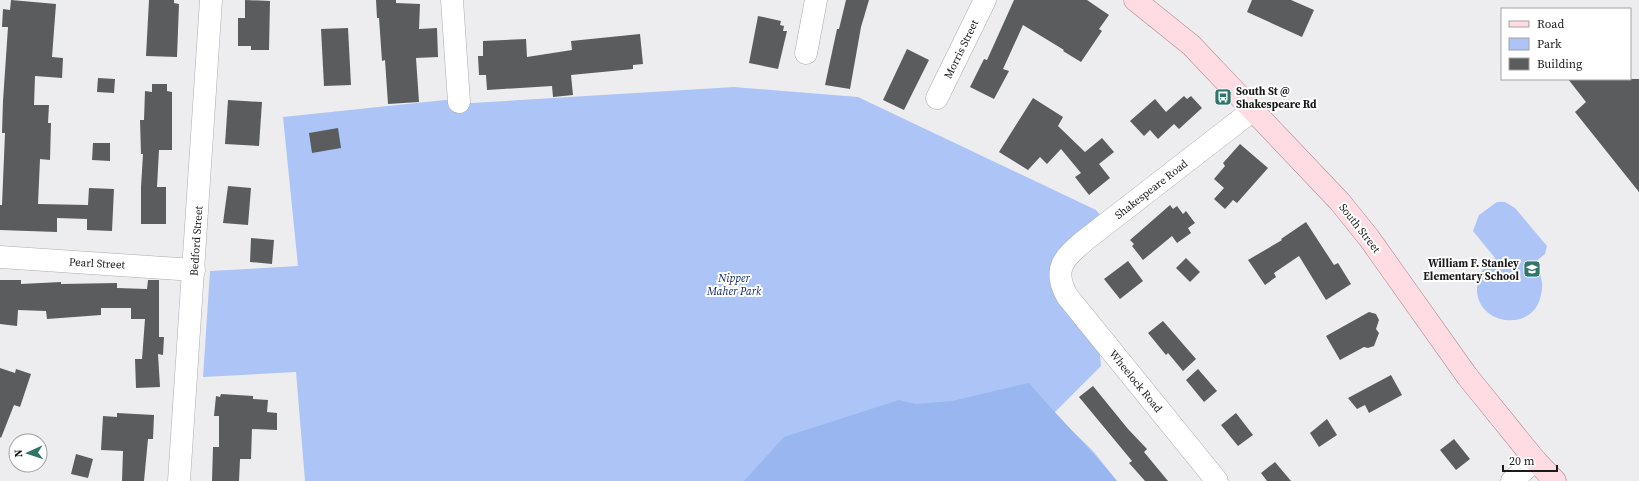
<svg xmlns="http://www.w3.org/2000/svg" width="1639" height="481" viewBox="0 0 1639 481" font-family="'Source Serif 4',serif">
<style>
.green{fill:#acc5f6}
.forest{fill:#99b6f1}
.building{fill:#5b5c5d}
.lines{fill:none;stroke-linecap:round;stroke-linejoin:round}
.minor-casing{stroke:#abacae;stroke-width:23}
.major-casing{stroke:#af8991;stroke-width:23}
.minor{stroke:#fff;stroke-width:22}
.major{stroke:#ffdce3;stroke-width:22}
.labels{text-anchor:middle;stroke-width:4;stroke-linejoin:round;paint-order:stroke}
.street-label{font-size:11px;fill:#1a1a1b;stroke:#fff}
.poi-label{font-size:11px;font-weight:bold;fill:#1a1a1b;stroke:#fff;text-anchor:start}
.park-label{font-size:11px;font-style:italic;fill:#0f296d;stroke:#fff}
</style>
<rect width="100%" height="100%" fill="#ededef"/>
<!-- green -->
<g class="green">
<path d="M734 87 858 97 1096 210 1107 223 1062 265 1098 335 1101 366 1054 413 1093 451 1117 481H305L296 372 203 377 210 271 298 266 283 117 445 100 472 103Z"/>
<path d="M1497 202H1505L1515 208 1547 246 1545 254 1534 263C1541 273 1544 283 1541 295 1534 333 1476 326 1477 288 1477 275 1484 266 1495 258L1473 231 1479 215Z"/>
</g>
<!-- forest -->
<path class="forest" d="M1029 383C1057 416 1089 447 1117 481H744L784 437 899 400 916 404 952 401Z"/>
<!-- building -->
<g class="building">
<path d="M11 0 56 4 52 57 63 58 62 78 35 76 34 105H49L48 123H51L50 160 40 159 38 204 88 205 89 188 114 189 112 231 87 230V219L57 218V232L0 230V205H2L5 133H2L3 101 8 27H2L3 9 10 10Z"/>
<path d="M149 0H174V3L179 4 177 57 146 56Z"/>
<path d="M245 0 270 1 269 50H251V46H238V18H245Z"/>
<path d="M376 0H396V3L420 4 419 29 437 28 438 57 416 58 419 102 388 104 385 60 382 61 379 18H377Z"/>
<path d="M846 0H869L861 27 850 89 825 85 837 29H839Z"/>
<path d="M1014 0H1087L1109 15 1099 29 1102 31 1081 62 1063 51 1064 50 1023 25 1003 69 1009 71 994 99 970 87 984 59 987 60Z"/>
<path d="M1252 0H1291L1314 10 1302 37 1247 12Z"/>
<path d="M758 16 781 21 780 25 784 26 783 31H787L778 69 749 63Z"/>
<path d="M348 28 351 85 324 86 321 29Z"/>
<path d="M640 34 643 64 633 65V69L571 75 573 95 553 97 552 86 487 90 486 75H479L478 56H483V41L526 39 527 57 572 50 571 41Z"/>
<path d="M907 49 929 60 904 110 883 100Z"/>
<path d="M98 78 115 79 114 93 97 92Z"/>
<path d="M1568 79H1639V192L1575 112 1586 102Z"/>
<path d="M152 84H167V91L172 92V150H159L157 187H166V224H141V187L143 154H141L140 120H144L145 91 152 92Z"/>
<path d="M1184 96 1187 99 1191 96 1202 108 1179 129 1174 124 1158 139 1150 130 1144 136 1130 121 1155 99 1166 112Z"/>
<path d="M1033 98 1063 117 1058 126 1085 152 1102 138 1114 152 1099 164 1110 178 1089 195 1075 177 1081 173 1061 149 1047 164 1040 157 1028 170 999 152Z"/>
<path d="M228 100 262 102 259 146 225 144Z"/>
<path d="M338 128 341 148 312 153 309 133Z"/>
<path d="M93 143H110V161L92 160Z"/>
<path d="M1240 144 1268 168 1237 203 1233 200 1225 209 1214 199 1224 188 1214 179 1225 166 1223 163Z"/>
<path d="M228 186 251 188 248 225 223 223Z"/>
<path d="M1170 205 1173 209 1177 206 1183 214 1186 211 1195 223 1188 228 1191 233 1177 243 1172 236 1143 260 1132 246 1134 244 1130 240Z"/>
<path d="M1306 222 1334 265 1338 263 1351 284 1326 300 1299 256 1274 273 1276 277 1265 285 1248 260 1282 240 1281 239Z"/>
<path d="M251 238 274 240 272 264 250 262Z"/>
<path d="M1186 258 1200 272 1190 282 1176 268Z"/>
<path d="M1128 261 1143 281 1120 299 1104 279Z"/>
<path d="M0 280H21V284L61 282V284L117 283V288L147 289 148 280H159V337H164L163 355 158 354 160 387 136 388 135 359H142L145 319H131V308H101V315L47 319 46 311 18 310 17 326 0 324Z"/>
<path d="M1369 312 1376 314 1379 320 1376 329 1379 333 1374 346 1368 348 1364 347 1340 360 1326 336Z"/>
<path d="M1163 321 1196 359 1183 371 1168 353 1166 355 1148 333Z"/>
<path d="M0 368 15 373 16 369 31 374 20 407 14 405 1 438 0 437Z"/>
<path d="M1198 369 1217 391 1204 402 1186 380Z"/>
<path d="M1391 375 1402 395 1369 413 1365 405 1357 409 1348 398Z"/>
<path d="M1093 386 1128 429 1147 449 1144 452 1168 481H1145L1129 463 1132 461 1079 397Z"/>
<path d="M221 394 253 396V399L268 400 267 412 277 413V430L252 429 251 459H240L239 481H212L213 447H219V416H214L216 396 220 397Z"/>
<path d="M117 413 154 415 153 439H148L144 481H122L123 451 101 450 103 416 117 417Z"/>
<path d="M1236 413 1253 435 1238 446 1221 425Z"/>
<path d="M1327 419 1337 435 1319 447 1310 433Z"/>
<path d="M1454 439 1470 459 1456 470 1440 450Z"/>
<path d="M76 454 93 459 88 478 71 474Z"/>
<path d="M1275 462 1291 481H1267L1261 473Z"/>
</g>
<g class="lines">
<!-- minor casing -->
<g class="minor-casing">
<g id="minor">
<path d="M452 0 459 102"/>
<path d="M806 53 816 0"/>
<path d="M937 98 985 0"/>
<path d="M0 257 194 270"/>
<path d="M179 481 211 0"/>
<path d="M1217 481 1067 296C1052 269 1064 258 1084 241L1253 110"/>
<path d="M1512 481 1535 460"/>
</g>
</g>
<!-- major casing -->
<g class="major-casing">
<path id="major" d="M1135 0 1191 45 1340 202 1369 238 1467 376 1535 460 1555 481"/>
</g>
<!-- minor -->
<use href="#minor" class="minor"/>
<!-- major -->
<use href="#major" class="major"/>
</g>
<!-- icons -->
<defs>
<g id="bus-square" transform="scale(0.9)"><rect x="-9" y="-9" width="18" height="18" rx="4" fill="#2f756a" stroke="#fff"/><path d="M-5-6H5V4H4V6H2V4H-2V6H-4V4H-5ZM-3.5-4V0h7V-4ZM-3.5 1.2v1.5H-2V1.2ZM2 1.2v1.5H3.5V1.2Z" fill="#fff"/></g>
<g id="school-square" transform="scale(0.9)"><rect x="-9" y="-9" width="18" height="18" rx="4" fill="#2f756a" stroke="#fff"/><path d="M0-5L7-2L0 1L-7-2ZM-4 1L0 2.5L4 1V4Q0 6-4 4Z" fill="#fff"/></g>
</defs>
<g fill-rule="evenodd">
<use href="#bus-square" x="1223" y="97"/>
<use href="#school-square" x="1532" y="269"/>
</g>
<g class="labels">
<!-- street labels -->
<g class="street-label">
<text transform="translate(961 49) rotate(-64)" y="4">Morris Street</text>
<text transform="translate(1151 189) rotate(-38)" y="4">Shakespeare Road</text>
<text transform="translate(1360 228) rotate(52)" y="4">South Street</text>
<text transform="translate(196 241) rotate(-86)" y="4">Bedford Street</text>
<text transform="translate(97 263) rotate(3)" y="4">Pearl Street</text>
<text transform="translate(1136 381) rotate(51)" y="4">Wheelock Road</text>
</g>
<!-- poi labels -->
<g class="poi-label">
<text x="1236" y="95">South St @<tspan x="1236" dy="13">Shakespeare Rd</tspan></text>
<text x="1519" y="267" text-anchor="end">William F. Stanley<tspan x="1519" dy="13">Elementary School</tspan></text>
</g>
<!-- park labels -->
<g class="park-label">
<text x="734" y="282">Nipper<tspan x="734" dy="13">Maher Park</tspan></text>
</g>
</g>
<!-- legend -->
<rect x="1501" y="8" width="130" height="72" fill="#ffffff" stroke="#a3a3a4"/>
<rect x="1509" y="21" width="20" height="6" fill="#ffdce3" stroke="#a3a3a4"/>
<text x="1537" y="28" font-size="12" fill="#1a1a1b">Road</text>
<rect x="1509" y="38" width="20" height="12" fill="#acc5f6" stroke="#a3a3a4"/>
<text x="1537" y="48" font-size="12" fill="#1a1a1b">Park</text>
<rect x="1509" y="58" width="20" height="12" fill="#5b5c5d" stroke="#a3a3a4"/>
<text x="1537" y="68" font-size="12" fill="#1a1a1b">Building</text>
<!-- north arrow -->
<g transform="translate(28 453) rotate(267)"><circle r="19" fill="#ffffff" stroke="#a3a3a4"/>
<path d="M0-3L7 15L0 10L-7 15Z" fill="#2f756a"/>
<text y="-6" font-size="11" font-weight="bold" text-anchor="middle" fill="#1a1a1b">N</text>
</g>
<!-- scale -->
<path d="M1503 465v6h54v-6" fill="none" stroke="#1a1a1b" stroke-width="2"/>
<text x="1509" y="465" font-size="12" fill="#1a1a1b" stroke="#ffffff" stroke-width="3" paint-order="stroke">20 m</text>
</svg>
